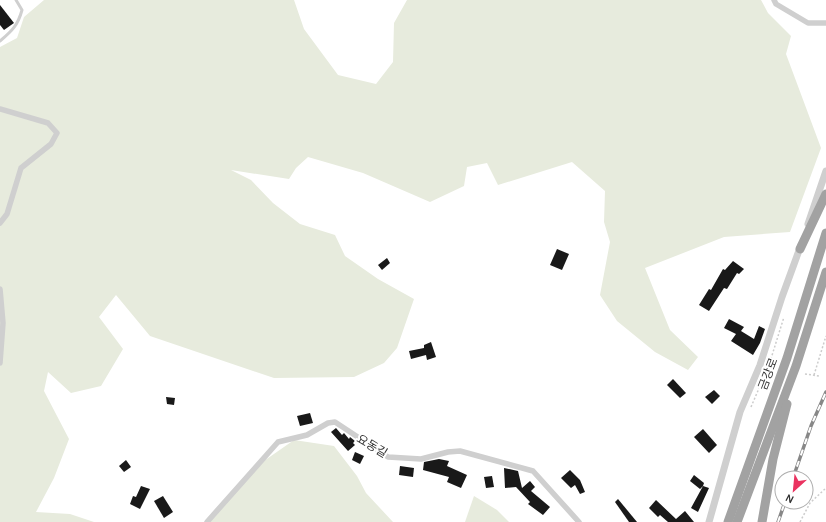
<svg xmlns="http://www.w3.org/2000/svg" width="826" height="522" viewBox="0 0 826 522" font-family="Karla,'Noto Sans KR',sans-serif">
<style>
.green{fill:#e7ebdd}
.building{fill:#191919}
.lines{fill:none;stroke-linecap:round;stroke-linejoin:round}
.path{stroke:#ccc;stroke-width:1.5;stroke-dasharray:2 2;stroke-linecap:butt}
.service{stroke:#cfcfcf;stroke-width:3}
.minor{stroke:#cfcfcf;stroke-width:5.5}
.tertiary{stroke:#cfcfcf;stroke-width:7}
.trunk{stroke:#a2a2a2;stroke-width:9}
.rail-casing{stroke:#878787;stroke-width:3.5}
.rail{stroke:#fff;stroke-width:2;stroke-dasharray:6;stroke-linecap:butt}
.labels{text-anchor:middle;stroke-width:4;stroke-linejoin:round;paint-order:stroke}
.street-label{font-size:12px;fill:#323232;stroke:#fff}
</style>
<rect width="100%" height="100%" fill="#fff"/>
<!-- green -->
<g class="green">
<path d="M44 0H294L304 29 338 75 376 84 393 62 394 23 407 0H761L768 13 791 36 786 54 821 148 790 232 724 237 645 268 670 330 698 357 688 370 655 352 617 321 600 295 610 242 604 222 605 191 572 162 498 185 487 163 467 167 464 186 430 202 363 173 308 157 296 168 289 179 231 170 251 180 273 203 300 224 335 235 345 256 378 279 414 299 397 348 384 363 354 377 274 378 150 336 116 295 99 317 123 349 101 386 71 393 48 372 44 391 69 439 54 478 36 512 70 514 94 522H0V47L17 38 24 17Z"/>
<path d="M294 440 334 446 357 476 366 493 393 522H207L261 463Z"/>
<path d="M474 496 497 510 509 522H465Z"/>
</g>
<!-- building -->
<g class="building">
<path d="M0 5 14 23 4 30 0 25Z"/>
<path d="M557 249 569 254 562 270 550 265Z"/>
<path d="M387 258 390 263 382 270 378 265Z"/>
<path d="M733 261 744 269 739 274 737 273 727 289 724 288 709 311 699 305 709 289 711 290 723 269 725 270Z"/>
<path d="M729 319 744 327 741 331 754 339 759 326 765 329 760 343 753 355 731 341 736 334 724 328Z"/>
<path d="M431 342 436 357 427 360 426 355 411 359 409 351 424 348V345Z"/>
<path d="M673 379 686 393 680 398 667 385Z"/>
<path d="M714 390 720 396 712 404 705 397Z"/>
<path d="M166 397 175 398 174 405 167 404Z"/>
<path d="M310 413 313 423 300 426 297 416Z"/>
<path d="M336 428 342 435 344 433 349 439 350 437 355 441 353 443 355 445 348 451 331 432Z"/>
<path d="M703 429 717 445 709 453 694 437Z"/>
<path d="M355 452 364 456 360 464 352 460Z"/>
<path d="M439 459 449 461 447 466 467 475 461 488 447 482 449 477 423 470 424 462Z"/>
<path d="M126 460 131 467 124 472 119 466Z"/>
<path d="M400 466 414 468 413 477 399 475Z"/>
<path d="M504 468 518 471 522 488 530 481 535 487 531 491 550 507 543 515 528 504 530 502 516 487 505 488Z"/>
<path d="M570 470 580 480 585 492 580 494 575 485 571 488 561 478Z"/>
<path d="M694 475 704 483 703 486 709 488 698 512 691 508 703 486 700 489 690 481Z"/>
<path d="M492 476 494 487 486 488 484 477Z"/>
<path d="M141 486 150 489 140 509 130 504 133 496 136 497Z"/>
<path d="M163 496 173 512 164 518 154 501Z"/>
<path d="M618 499 637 522H629L615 502Z"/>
<path d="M656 500 676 519 685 511 694 522H668L660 515 658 517 649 508Z"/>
</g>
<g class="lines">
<!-- path -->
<g class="path">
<path d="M769 365H775"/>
<path d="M805 374 819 376"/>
<path d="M814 375 826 336"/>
<path d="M751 407 769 365 784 317"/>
<path d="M800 522 810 503 826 488"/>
</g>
<!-- service -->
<path class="service" d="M0 41C12 31 18 25 22 10L16 0"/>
<!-- minor -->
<g class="minor">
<path d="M774 0 776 4 808 23H826"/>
<path d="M0 109 48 123 57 133 51 144 21 168 7 214 0 223"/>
<path d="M0 289 3 323 0 363"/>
<path d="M207 522 278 442 307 435 328 423 335 422 388 457 421 459 448 452 460 451 533 471 579 522"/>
</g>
<!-- tertiary -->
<g class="tertiary">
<path d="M808 224 826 171"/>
<path d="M709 522 740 412 760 365 782 297 801 245"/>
</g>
<!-- trunk -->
<g class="trunk">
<path d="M800 249 826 194"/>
<path d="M728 522 787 358 826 233"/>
<path d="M737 522 796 366 826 272"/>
<path d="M762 522 773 459 787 404"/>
</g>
<!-- rail casing -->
<g class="rail-casing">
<g id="rail">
<path d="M793 478 811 426 826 392"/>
<path d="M778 522 785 502"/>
</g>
</g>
<!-- rail -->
<use href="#rail" class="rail"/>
</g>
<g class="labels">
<!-- street labels -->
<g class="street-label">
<text transform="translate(768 374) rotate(-69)" y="4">금강로</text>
<text transform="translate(372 446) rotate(31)" y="4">요동길</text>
</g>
</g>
<!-- north arrow -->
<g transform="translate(794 490) rotate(207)"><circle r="19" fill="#ffffff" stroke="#adadad"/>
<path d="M0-3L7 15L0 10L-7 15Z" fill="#ea3360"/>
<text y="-6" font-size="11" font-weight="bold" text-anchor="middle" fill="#323232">N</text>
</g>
</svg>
